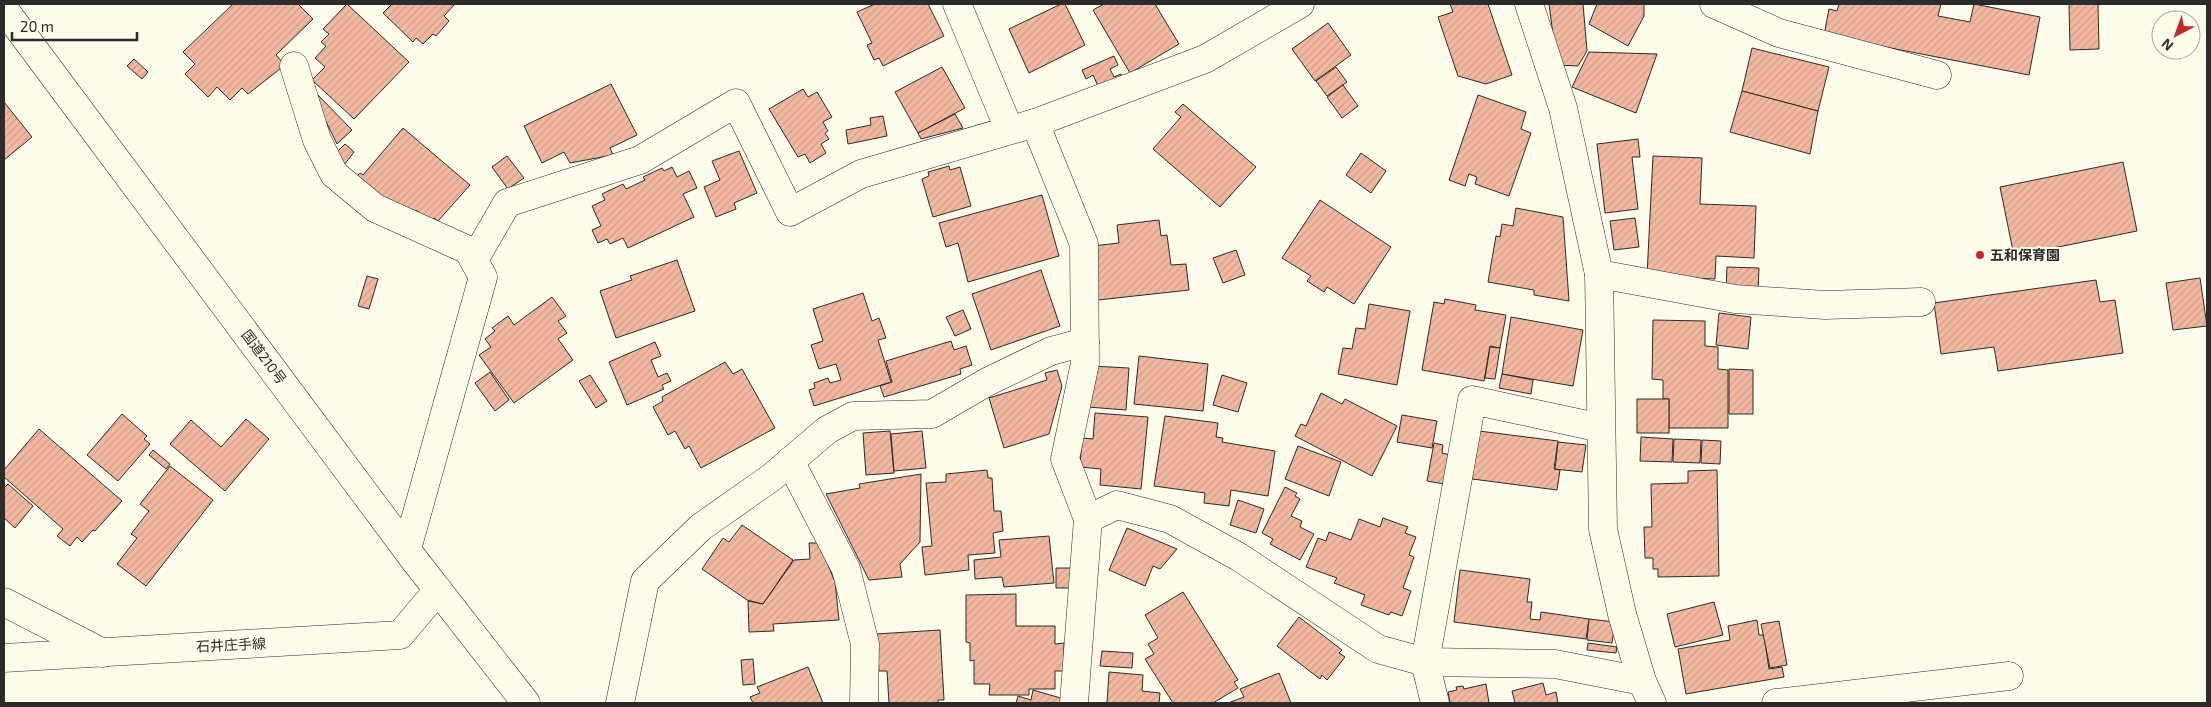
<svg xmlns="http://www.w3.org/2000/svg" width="2211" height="707" viewBox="0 0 2211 707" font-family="'Exo 2','Noto Sans JP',sans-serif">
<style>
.building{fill:url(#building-hatch);stroke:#2b2b2b}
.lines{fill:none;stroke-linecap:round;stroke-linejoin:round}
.minor-casing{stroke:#2b2b2b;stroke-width:29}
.secondary-casing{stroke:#2b2b2b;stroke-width:29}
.trunk-casing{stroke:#2b2b2b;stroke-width:29}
.minor{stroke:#fdfbea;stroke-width:28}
.secondary{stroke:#fdfbea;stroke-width:28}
.trunk{stroke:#fdfbea;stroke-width:28}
.poi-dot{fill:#c62828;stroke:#fdfbea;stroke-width:2}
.labels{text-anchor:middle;stroke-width:4;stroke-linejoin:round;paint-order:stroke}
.poi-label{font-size:14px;font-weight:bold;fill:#2b2b2b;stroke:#fdfbea;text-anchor:start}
.street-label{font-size:14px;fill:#2b2b2b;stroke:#fdfbea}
</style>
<defs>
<pattern id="building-hatch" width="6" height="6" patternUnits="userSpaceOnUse" patternTransform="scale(1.25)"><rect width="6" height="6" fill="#f2b8a0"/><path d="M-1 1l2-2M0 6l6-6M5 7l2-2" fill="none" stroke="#d09e8a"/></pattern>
</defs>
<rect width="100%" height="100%" fill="#fdfbea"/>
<!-- building -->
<g class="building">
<path d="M233 4H298L313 19 276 55 285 65 248 94 242 88 230 100 217 87 208 97 185 74 195 64 183 52Z"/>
<path d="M347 4 409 62 354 119 312 80 325 67 315 58 326 46 321 42 329 34 323 29Z"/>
<path d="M392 4H455L444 16 449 21 436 36 433 34 423 44 416 38 413 42 383 13Z"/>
<path d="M875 4H928L944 36 883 66 879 58 874 60 867 45 872 43 857 12Z"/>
<path d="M1061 4H1065L1085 45 1029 73 1009 29Z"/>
<path d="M1104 4H1155L1179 44 1130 73 1093 10Z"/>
<path d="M1450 4H1488L1512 75 1486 84 1458 76 1438 17 1453 12Z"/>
<path d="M1549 4H1583L1587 51 1578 66 1557 65Z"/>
<path d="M1597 4H1644V16L1628 46 1589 24Z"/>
<path d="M1839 4H1941L1938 16 1970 22 1974 4 2040 17 2029 75 1824 35 1829 9 1837 11Z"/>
<path d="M2069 4H2098L2099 49 2070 50Z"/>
<path d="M1328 23 1351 55 1315 81 1292 49Z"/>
<path d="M1752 48 1829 67 1818 111 1742 91Z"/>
<path d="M1589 52 1657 54 1636 113 1572 87Z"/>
<path d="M1114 56 1118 65 1110 69 1114 77 1121 74 1127 87 1103 97 1093 75 1086 79 1082 70Z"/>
<path d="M134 59 148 72 142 79 127 66Z"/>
<path d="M942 67 965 108 918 133 895 92Z"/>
<path d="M1336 67 1347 82 1327 96 1316 81Z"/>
<path d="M611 84 637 135 610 148 613 155 570 163 564 152 542 163 524 126Z"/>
<path d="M1343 85 1358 106 1342 118 1327 97Z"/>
<path d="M803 89 808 97 817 92 832 117 823 122 828 131 825 133 829 139 821 144 826 153 810 163 805 154 798 157 769 109Z"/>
<path d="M1742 91 1818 111 1810 154 1730 132Z"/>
<path d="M317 94 352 130 337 144 314 97Z"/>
<path d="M1478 95 1526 112 1521 129 1531 133 1509 196 1475 184 1477 177 1469 174 1465 186 1449 180Z"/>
<path d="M4 102 32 137 4 160Z"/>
<path d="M1183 104 1256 167 1220 207 1153 149 1181 117 1175 112Z"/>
<path d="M955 114 963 128 921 139 918 133Z"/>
<path d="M883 116 887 136 848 144 846 130 871 125 870 118Z"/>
<path d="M403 128 470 185 438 221 434 218 430 222 416 210 410 217 355 178 360 173 363 175Z"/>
<path d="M1638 139 1640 157H1632L1638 209 1605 213 1597 144Z"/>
<path d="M345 144 354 152 344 165 334 155Z"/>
<path d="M739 151 757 193 734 203 736 209 716 217 704 187 720 180 712 161Z"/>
<path d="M1361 153 1386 171 1371 193 1346 175Z"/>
<path d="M507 156 524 178 508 189 492 167Z"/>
<path d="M1653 156 1702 158 1700 204 1756 206 1754 258 1716 256 1715 279 1647 276Z"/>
<path d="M2123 162 2137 231 2014 256 2000 187Z"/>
<path d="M949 166 950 170 960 167 971 206 933 217 922 179 929 176 928 172Z"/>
<path d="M672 167 677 177 689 171 697 188 683 194 694 217 628 248 623 238 610 244 607 239 598 243 592 230 601 226 592 206 605 200 602 194 623 184 626 189 645 180 643 177 662 168 664 171Z"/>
<path d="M1042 195 1059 256 968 282 958 243 946 247 939 223Z"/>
<path d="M1320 200 1391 247 1354 304 1327 287 1324 292 1307 281 1311 276 1282 258Z"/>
<path d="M1516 208 1563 217 1569 301 1534 295V290L1488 282 1496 236 1500 237 1502 224 1513 226Z"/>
<path d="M1635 218 1639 247 1614 250 1610 221Z"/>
<path d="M1159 220 1161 236 1167 235 1171 265 1186 264 1189 290 1098 300 1092 246 1119 243 1117 225Z"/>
<path d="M1236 250 1245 275 1223 283 1213 258Z"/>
<path d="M677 260 695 311 616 338 600 291 632 280 630 276Z"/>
<path d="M1727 267 1759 268 1758 291 1726 289Z"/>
<path d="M1041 270 1060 326 991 350 972 294Z"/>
<path d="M367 276 378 279 369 309 358 306Z"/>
<path d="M2200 278 2207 326 2173 330 2166 283Z"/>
<path d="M2096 280 2100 302 2115 300 2123 353 1998 371 1994 347 1941 354 1934 303Z"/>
<path d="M863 293 872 321 879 318 886 338 878 340 891 382 814 406 809 390 815 388 814 383 828 378 830 383 841 380 836 364 819 369 811 345 823 341 813 309Z"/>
<path d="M552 297 566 316 558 321 567 333 558 339 573 360 514 403 479 355 491 347 485 339 495 331 492 328 508 316 514 325Z"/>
<path d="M1445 299 1476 305 1475 310 1506 315 1500 348 1490 346 1484 381 1422 370 1434 302 1444 304Z"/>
<path d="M1369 304 1410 311 1397 385 1338 374 1343 348 1352 349 1356 328 1365 329Z"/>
<path d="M963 310 971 329 955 336 946 317Z"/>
<path d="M1719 313 1751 317 1748 349 1716 345Z"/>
<path d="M1511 317 1583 330 1573 386 1502 374Z"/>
<path d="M1653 320 1705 321V346L1718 347V369L1728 370V428H1669V399H1663V380L1652 379Z"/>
<path d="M951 341 954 350 966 346 972 365 960 369 961 374 884 397 880 386 892 382 886 361Z"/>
<path d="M655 342 661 356 651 360 658 377 667 373 671 381 662 385 664 389 627 405 609 362Z"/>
<path d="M1490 347 1500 348 1495 379 1485 378Z"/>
<path d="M1139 356 1208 364 1203 411 1134 404Z"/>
<path d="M725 362 733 374 742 369 775 428 701 468 689 446 685 449 675 431 668 435 653 407 663 401 662 397Z"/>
<path d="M1091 366 1129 368 1126 410 1088 407Z"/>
<path d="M1729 369 1753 370V414H1729Z"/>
<path d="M1057 370 1062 386 1049 434 1004 448 989 398 1047 380 1045 373Z"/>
<path d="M490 372 509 400 495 411 475 383Z"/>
<path d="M1502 374 1533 380 1531 394 1499 388Z"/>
<path d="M590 375 607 401 596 408 579 381Z"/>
<path d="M1222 375 1247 383 1238 412 1213 405Z"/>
<path d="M1321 393 1342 404 1345 399 1397 426 1372 476 1295 436 1301 424 1306 426Z"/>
<rect x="1637" y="399" width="32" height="34"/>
<path d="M1095 413 1148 417 1141 489 1100 485 1101 469 1080 467 1082 438 1093 439Z"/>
<path d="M122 414 147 436 144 439 150 444 118 481 87 455Z"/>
<path d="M1402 415 1437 421 1432 448 1397 442Z"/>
<path d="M1165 416 1218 423 1216 437 1223 438 1222 442 1275 451 1268 496 1231 490 1229 506 1204 503 1205 493 1154 486Z"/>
<path d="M246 419 269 439 225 491 170 444 191 420 221 447Z"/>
<path d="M39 429 122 501 95 531 93 530 82 542 77 537 70 546 57 536 63 529 4 477V470Z"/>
<path d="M1463 429 1558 441 1554 469 1560 470 1557 490 1457 477Z"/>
<path d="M890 431 894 473 866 475 863 433Z"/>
<path d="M922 431 926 468 894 471 891 434Z"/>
<path d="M1641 437 1673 439 1672 462 1640 461Z"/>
<path d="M1674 439 1701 440 1700 463 1673 462Z"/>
<path d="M1702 440 1721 441 1720 464 1701 463Z"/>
<path d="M1558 442 1586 445 1582 472 1555 469Z"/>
<path d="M1434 443 1443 445 1442 453 1450 455 1444 484 1427 481Z"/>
<path d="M1298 446 1341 462 1329 496 1285 479Z"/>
<path d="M153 450 170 464 166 469 149 455Z"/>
<path d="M170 466 213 500 146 586 117 564 137 538 131 534 149 511 140 504Z"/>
<path d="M987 470 988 478H992L994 511H1001L1003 531 993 533 995 553 968 555 969 570 925 575 922 547 932 546 926 483 946 482V474Z"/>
<path d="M1717 470 1719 576 1658 577V569H1653V558H1645L1644 527H1652L1651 484 1688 483V471Z"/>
<path d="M921 474 920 542 900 564 902 577 869 580 826 494 860 488 859 484Z"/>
<path d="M8 484 33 506 15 528 4 518V488Z"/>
<path d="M1285 487 1297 493 1295 496 1300 499 1291 516 1302 521 1300 527 1314 534 1300 560 1270 544 1273 539 1262 533Z"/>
<path d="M1238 500 1264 509 1256 533 1230 525Z"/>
<path d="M1383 518 1408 527 1405 533 1416 537 1409 555 1414 557 1403 588 1411 591 1402 616 1391 612 1389 615 1361 605 1365 595 1334 583 1337 578 1306 567 1318 538 1326 541 1329 532 1351 540 1359 519 1380 527Z"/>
<path d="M742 525 793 560 763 604 747 600 702 569 723 538 729 542Z"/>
<path d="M1127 528 1177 549 1160 569 1153 566 1145 586 1109 570Z"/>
<path d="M1049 536 1054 583 1004 587 1002 577 975 579 974 560 1001 557 999 540Z"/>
<path d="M809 543H819L835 582 839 620 773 624 774 631 749 632 748 601 763 604 794 560 810 559Z"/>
<path d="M1056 568H1079L1078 588H1056Z"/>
<path d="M1460 570 1530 579 1527 602H1532L1530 619 1540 620 1541 612 1589 619 1586 639 1454 622Z"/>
<path d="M1183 592 1238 680 1234 682 1238 688 1213 703H1173L1145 659 1154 654 1148 644 1158 638 1145 615Z"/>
<path d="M1016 594V626H1055V644L1064 643V671H1055V689H1029V695H989L990 684H974V660L970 661V643L966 642V595Z"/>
<path d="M1714 602 1723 635 1675 647 1667 614Z"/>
<path d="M1299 617 1342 650 1339 653 1345 657 1327 680 1322 675 1320 679 1277 646Z"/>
<path d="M1589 619 1615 622 1612 643 1587 640Z"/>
<path d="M1757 620 1759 635H1764L1769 669 1782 667 1784 677 1686 694 1678 649 1730 640 1728 626Z"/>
<path d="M1779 621 1787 665 1770 668 1761 624Z"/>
<path d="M940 630 944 700H938V703H889L887 671H879L876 634Z"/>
<path d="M1588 643 1617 647 1616 653 1587 650Z"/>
<path d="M1102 651 1133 653 1132 668 1100 666Z"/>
<path d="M753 659 755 684 743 685 741 660Z"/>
<path d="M808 667 823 703H753L750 697 760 693 757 687Z"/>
<path d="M1109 672 1143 675 1142 691 1160 693 1159 703H1107Z"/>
<path d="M1279 673 1291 703H1228L1244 697 1240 689Z"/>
<path d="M1543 683 1546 695 1556 692 1558 703H1515L1512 691Z"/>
<path d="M1486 684 1489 703H1450L1448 692 1457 690 1456 687 1463 686 1464 689Z"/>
<path d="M1033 690 1064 699 1063 703H1016L1018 696 1031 700Z"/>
</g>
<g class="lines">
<!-- minor casing -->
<g class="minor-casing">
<g id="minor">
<path d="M957 4 1009 129"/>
<path d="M1529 4 1563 108 1599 274 1603 529 1622 614 1642 681 1652 703"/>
<path d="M1714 4 1779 33 1937 75"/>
<path d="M294 66 317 140 334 174 375 208 468 250 483 277 407 549"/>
<path d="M1035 123 1084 244 1085 363 1065 459 1088 519 1074 703"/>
<path d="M474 260 507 203 640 160 736 103 790 212 861 174 1035 123 1205 59 1300 4"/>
<path d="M1599 274 1735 299 1825 305 1921 302"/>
<path d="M790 461 846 569 865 644 864 703"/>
<path d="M1088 519 1117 505 1170 519 1239 557 1378 649 1425 662 1555 664 1642 681"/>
<path d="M4 602 103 653"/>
<path d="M620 703 645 581 701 527 772 477 827 430 853 416 932 414 987 382 1051 351 1085 342"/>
<path d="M1435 703 1425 662 1472 400 1601 428"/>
<path d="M1776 703 2009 676"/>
</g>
</g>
<!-- secondary casing -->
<g class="secondary-casing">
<path id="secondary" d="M4 658 400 635 438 590"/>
</g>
<!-- trunk casing -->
<g class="trunk-casing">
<path id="trunk" d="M4 9 416 562 526 703"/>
</g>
<!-- minor -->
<use href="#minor" class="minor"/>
<!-- secondary -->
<use href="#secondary" class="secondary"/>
<!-- trunk -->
<use href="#trunk" class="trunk"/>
</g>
<!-- markers -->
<circle class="poi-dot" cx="1980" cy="255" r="5"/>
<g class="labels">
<!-- poi labels -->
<g class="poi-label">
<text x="1990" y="260">五和保育園</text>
</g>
<!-- street labels -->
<g class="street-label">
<text transform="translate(264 357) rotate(53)" y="5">国道210号</text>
<text transform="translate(231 645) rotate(-3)" y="5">石井庄手線</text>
</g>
</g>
<!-- border -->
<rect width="2211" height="707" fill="none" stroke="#2b2b2b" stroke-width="10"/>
<!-- north arrow -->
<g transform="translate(2176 35) rotate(221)"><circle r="24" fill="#fdfbea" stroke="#a9a89e"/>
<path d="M0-4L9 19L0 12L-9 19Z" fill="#c62828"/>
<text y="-8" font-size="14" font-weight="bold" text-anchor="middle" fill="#2b2b2b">N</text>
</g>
<!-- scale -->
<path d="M12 32v8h125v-8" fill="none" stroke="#2b2b2b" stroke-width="2.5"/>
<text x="20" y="32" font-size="15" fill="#2b2b2b" stroke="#fdfbea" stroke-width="4" paint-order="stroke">20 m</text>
</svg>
